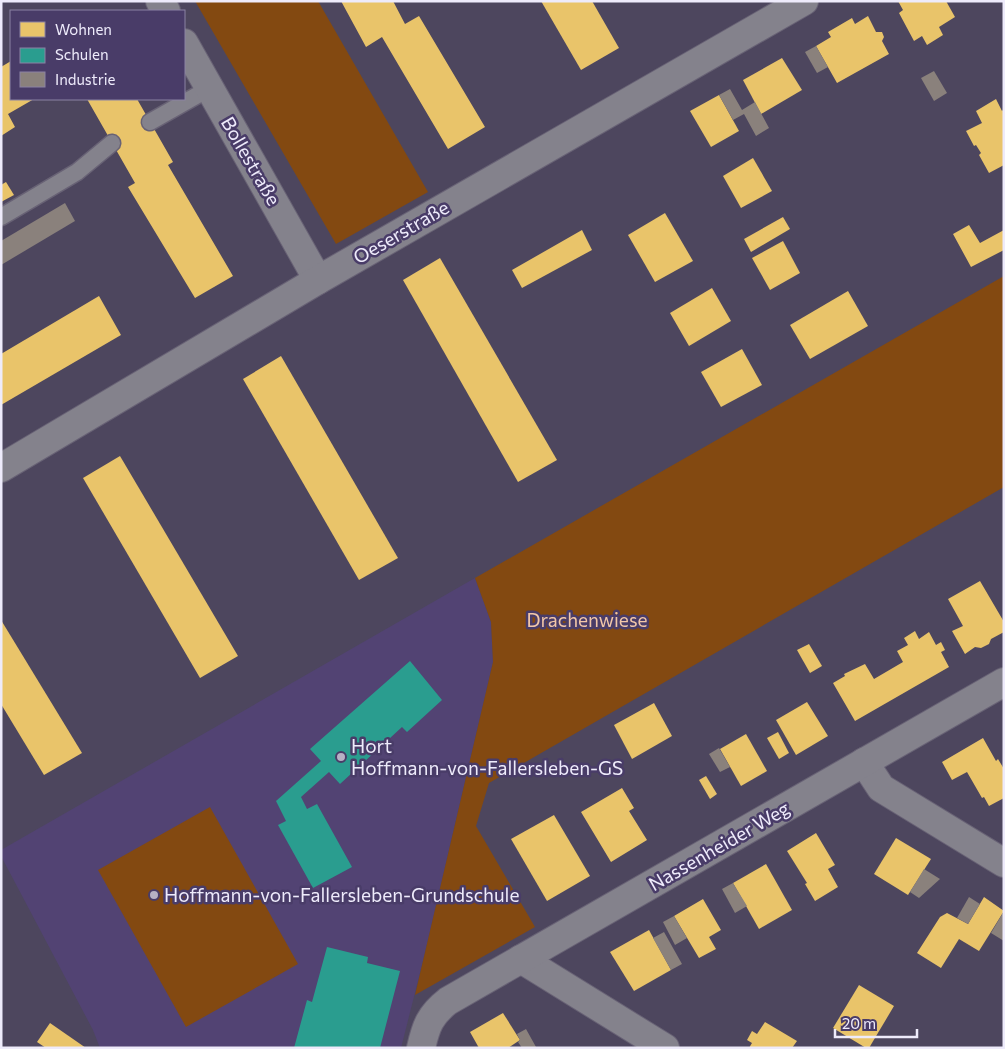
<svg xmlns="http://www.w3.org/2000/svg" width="1005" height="1049" viewBox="0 0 1005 1049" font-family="Commissioner,sans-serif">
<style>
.built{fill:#524373}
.green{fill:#834911}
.homes{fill:#e9c46a}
.schools{fill:#2a9d8f}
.industry{fill:#8a817c}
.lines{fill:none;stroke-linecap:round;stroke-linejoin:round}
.service-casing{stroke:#686275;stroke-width:19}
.minor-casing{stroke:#686275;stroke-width:30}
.service{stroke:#84828c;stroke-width:16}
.minor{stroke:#84828c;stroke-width:28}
.poi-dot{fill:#b6b1c4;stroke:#493c68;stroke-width:2}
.labels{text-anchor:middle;stroke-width:5;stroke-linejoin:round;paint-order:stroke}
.street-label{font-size:19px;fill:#eeebfb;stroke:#493c68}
.park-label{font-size:19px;fill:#f2c7a8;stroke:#493c68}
.poi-label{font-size:19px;fill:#eeebfb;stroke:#493c68;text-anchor:start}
</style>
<rect width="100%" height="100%" fill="#4d465e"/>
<!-- built -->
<path class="built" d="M475 578 491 622 493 662 423 961 401 1048H100L93 1030 1 856V850Z"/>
<!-- green -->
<g class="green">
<path d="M195 1H318L428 192 336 244Z"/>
<path d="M1004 276V487L489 783 476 826 535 927 415 995 493 662 491 622 475 578Z"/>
<path d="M210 807 298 964 186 1027 98 870Z"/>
</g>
<!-- homes -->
<g class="homes">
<path d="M341 1H393L405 24 419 16 485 127 448 149 382 37 366 47Z"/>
<path d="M541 1H592L619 48 581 70Z"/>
<path d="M898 1H946L955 17 939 27 943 35 927 45 922 36 914 41 899 13 903 10Z"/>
<path d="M868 16 876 32H882L884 37 882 41 889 54 837 83 816 46 831 37 828 32 852 18 855 24Z"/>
<path d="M782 58 802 90 761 114 743 80Z"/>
<path d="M11 61V99H34L8 114 15 127 1 136V67Z"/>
<path d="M719 95 739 131 711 147 690 111Z"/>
<path d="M87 99H137L173 162 168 165 233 276 195 298 128 187 135 183Z"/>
<path d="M996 99 1002 111 1003 110 1004 112V165L989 173 979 155 981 153 976 145 974 146 966 131 982 123 976 111Z"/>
<path d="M753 158 772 191 741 208 723 176Z"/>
<path d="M6 182 14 195 1 202V185Z"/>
<path d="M665 213 693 261 655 282 628 235Z"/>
<path d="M783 217 790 229 751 252 744 239Z"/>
<path d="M969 225 980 243 1004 230V250L971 267 953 234Z"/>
<path d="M582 230 592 250 522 288 512 270Z"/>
<path d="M783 241 800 273 770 290 752 258Z"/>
<path d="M440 258 557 460 518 482 403 280Z"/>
<path d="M712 288 731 321 689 346 670 313Z"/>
<path d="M848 291 868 326 810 359 790 325Z"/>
<path d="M99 296 121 335 1 405V354Z"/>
<path d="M742 349 762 385 721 407 701 372Z"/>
<path d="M281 356 398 558 359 580 243 379Z"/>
<path d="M120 456 238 656 200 678 83 478Z"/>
<path d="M980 581 1004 622V632L991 639 989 644 981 648 975 647 965 654 952 631 963 626 948 599Z"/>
<path d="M1 620 82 753 44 775 1 704Z"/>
<path d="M915 631 919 639 929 632 936 645 941 642 945 650 941 652 949 667 855 721 833 683 845 676 844 674 865 664 874 679 903 662 897 651 908 645 904 638Z"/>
<path d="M809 644 822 666 810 673 797 650Z"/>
<path d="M807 702 828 736 796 755 776 720Z"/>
<path d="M654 703 672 736 632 759 614 725Z"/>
<path d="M778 732 789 753 779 759 767 738Z"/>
<path d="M746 734 767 771 741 786 720 749Z"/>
<path d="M983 738 996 761 998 759 1004 769V798L989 806 984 797 982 798 967 772 952 780 942 762Z"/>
<path d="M706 776 717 794 710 799 699 780Z"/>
<path d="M622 788 634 808 629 811 647 840 611 862 581 812Z"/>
<path d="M554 815 590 876 547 901 511 839Z"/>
<path d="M816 833 835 865 828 869 838 887 815 901 805 884 807 883 787 851Z"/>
<path d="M896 838 931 859 908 895 874 874Z"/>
<path d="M766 864 792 910 759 929 733 883Z"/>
<path d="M984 897 1004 911 979 951 959 939 941 968 917 953 940 917 947 913 968 924Z"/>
<path d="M703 899 721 930 709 937 716 949 699 958 674 916Z"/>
<path d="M649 930 671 970 634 991 610 952Z"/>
<path d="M859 985 894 1006 869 1048H866L833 1028Z"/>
<path d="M503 1013 520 1040 508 1048H479L470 1032Z"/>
<path d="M765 1022 797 1041 792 1048H749L752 1043 747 1040 752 1031 757 1034Z"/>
<path d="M50 1023 86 1048H46L37 1042Z"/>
</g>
<!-- schools -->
<g class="schools">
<path d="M410 661 442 700 407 732 402 727 340 784 329 772 301 797 307 809 317 804 352 867 313 888 278 825 286 821 276 801 321 761 310 749Z"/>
<path d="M327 947 368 957 367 963 400 971 380 1048H294L307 1000 312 1002Z"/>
</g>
<!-- industry -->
<g class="industry">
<path d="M816 46 828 67 817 73 805 52Z"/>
<path d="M934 71 947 93 934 101 921 78Z"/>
<path d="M730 89 742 110 755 102 769 128 756 136 744 114 733 120 719 95Z"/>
<path d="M65 203 75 221 1 265V241Z"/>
<path d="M719 748 730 767 720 772 709 754Z"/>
<path d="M924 869 940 879 919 898 910 892Z"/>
<path d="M733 883 747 906 735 913 722 889Z"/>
<path d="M969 897 980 904 968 924 957 918Z"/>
<path d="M1004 911V941L991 933Z"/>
<path d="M674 916 687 938 675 945 663 922Z"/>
<path d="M664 932 682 964 671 970 653 938Z"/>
<path d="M526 1029 536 1047 535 1048H522L518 1042 520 1040 517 1034Z"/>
</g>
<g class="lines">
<!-- service casing -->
<g class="service-casing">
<g id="service">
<path d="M150 122 210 88"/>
<path d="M1 217 77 172 112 143"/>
</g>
</g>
<!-- minor casing -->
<g class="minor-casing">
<g id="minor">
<path d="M160 1 166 11"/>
<path d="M184 43 318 280"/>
<path d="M1 468 318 280 804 1"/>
<path d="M864 762 881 788 1004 863"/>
<path d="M521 959 665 1048"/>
<path d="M421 1048C426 1026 430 1015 448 1001L1004 682"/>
</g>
</g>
<!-- service -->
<use href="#service" class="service"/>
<!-- minor -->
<use href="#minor" class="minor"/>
</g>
<!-- markers -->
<g class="poi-dot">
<circle cx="341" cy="757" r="5"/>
<circle cx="154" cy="895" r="5"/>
</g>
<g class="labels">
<!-- street labels -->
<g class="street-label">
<text transform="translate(251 161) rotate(60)" y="7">Bollestraße</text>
<text transform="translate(401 232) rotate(-30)" y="7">Oeserstraße</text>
<text transform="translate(719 846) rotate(-30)" y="7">Nassenheider Weg</text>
</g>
<!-- park labels -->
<g class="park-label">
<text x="587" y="627">Drachenwiese</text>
</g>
<!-- poi labels -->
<g class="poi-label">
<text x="351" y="753">Hort<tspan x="351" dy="22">Hoffmann-von-Fallersleben-GS</tspan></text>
<text x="164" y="902">Hoffmann-von-Fallersleben-Grundschule</text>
</g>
</g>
<!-- border -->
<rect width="1005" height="1049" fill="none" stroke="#eeebfb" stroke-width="5"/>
<!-- legend -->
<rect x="10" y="10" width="175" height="90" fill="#493c68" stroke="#8b82a3"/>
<rect x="20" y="22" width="25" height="15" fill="#e9c46a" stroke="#8b82a3"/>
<text x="55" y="35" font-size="15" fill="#eeebfb">Wohnen</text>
<rect x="20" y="48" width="25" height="15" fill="#2a9d8f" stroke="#8b82a3"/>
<text x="55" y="60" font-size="15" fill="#eeebfb">Schulen</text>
<rect x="20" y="72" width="25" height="15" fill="#8a817c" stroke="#8b82a3"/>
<text x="55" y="85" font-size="15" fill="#eeebfb">Industrie</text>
<!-- scale -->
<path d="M835 1029v8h82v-8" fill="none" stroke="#eeebfb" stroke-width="2.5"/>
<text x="842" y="1029" font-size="15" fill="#eeebfb" stroke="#493c68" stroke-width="4" paint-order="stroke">20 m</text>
</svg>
